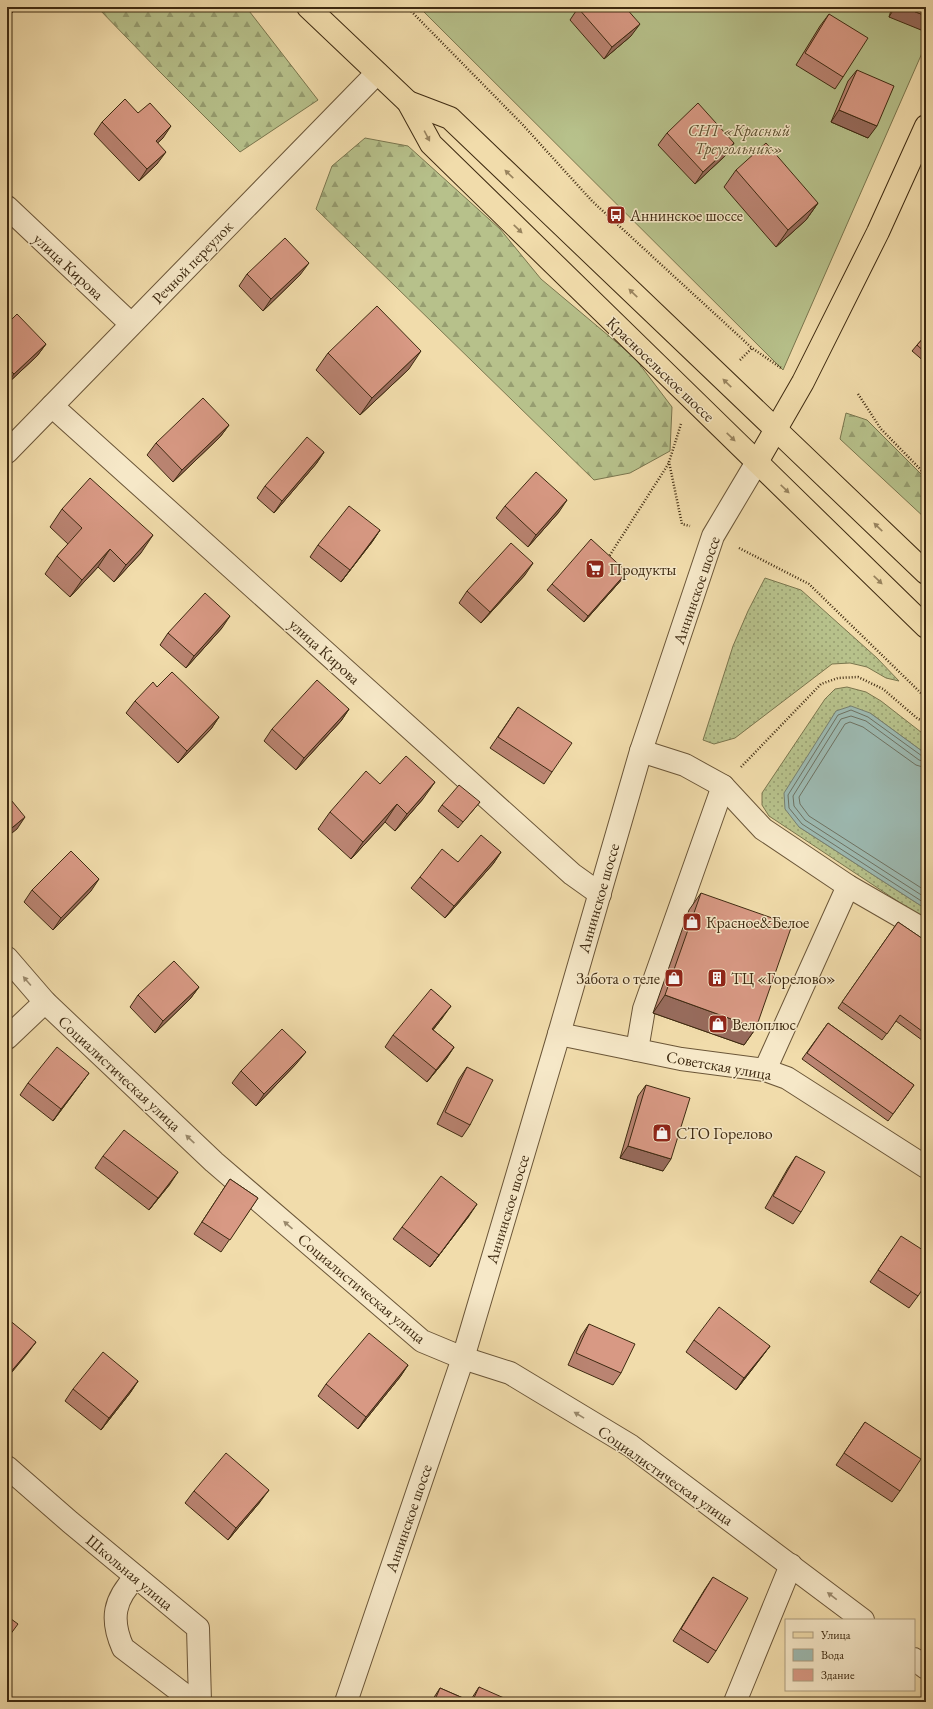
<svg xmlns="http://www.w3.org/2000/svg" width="933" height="1709" viewBox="0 0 933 1709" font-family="'EB Garamond',serif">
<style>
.grass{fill:url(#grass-dots);stroke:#7a764e}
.forest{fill:url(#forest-firs);stroke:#7a764e}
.garden{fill:#b7c18b;stroke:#7a764e}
.water{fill:#9dbab2;stroke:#778072}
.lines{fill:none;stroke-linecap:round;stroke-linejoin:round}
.shore{stroke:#6e7262;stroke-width:1}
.minor-casing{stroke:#6b5638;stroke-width:24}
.major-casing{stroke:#3e2a11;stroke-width:24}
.highway-casing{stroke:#3e2a11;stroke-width:24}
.path{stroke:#3e2a11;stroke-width:2.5;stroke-dasharray:1 2;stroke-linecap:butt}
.minor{stroke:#f6e8c8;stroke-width:22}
.major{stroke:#f1dcab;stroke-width:22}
.highway{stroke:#f1dcab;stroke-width:22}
.wall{fill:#ba8472;stroke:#3e2a11}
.shaded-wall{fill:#976b5c;stroke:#3e2a11}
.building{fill:#d89984;stroke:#3e2a11}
.oneway{fill:#98835e}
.oneway2{fill:#9a896c}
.labels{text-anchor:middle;stroke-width:3;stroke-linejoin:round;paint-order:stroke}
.park-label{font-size:16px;font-style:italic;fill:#5c5030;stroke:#f6e8c8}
.poi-label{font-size:16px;fill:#3e2a11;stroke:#f6e8c8;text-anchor:start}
.street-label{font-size:16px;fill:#3e2a11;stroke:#f6e8c8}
</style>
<defs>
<pattern id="grass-dots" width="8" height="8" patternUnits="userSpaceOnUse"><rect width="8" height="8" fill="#b7c18b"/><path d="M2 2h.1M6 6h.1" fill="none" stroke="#969d70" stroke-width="1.8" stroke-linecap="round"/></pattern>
<pattern id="forest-firs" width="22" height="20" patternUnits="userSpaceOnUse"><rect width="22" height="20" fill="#b7c18b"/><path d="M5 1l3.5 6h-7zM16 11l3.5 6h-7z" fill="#969d70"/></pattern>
</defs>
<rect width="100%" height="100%" fill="#f1dcab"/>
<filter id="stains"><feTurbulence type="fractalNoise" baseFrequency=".005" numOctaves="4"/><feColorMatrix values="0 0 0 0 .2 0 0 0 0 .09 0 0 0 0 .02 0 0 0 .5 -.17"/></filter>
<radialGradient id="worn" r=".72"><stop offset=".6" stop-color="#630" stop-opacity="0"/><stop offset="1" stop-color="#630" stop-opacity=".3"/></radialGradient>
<!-- grass -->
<g class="grass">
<path d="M765 578 801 590 877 658 899 681 886 678 867 667 850 663 832 664 735 738 714 744 703 740 733 646 748 611Z"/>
<path d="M847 687 866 692 881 701 926 736V754L870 713 799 827 926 909V920L769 816 762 805V793L825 699 835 689Z"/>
</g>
<!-- forest -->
<g class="forest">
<path d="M97 7H246L318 100 240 152 159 71Z"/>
<path d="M365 138 408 146 500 229 541 279 634 357 672 407 670 451 630 473 594 480 316 209 332 166Z"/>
<path d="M846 413 867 420 926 479V519L840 439Z"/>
</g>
<!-- garden -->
<path class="garden" d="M419 7H926V44L783 370Z"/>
<!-- water -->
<path class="water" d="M851 706 870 713 926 754V909L799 827 785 809 784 793 836 711Z"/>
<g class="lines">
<!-- shore -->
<g class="shore">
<path d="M926 757 922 756 868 717 851 710 838 715 788 795 789 808 802 824 926 904"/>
<path d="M926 762 919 760 866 721 851 716 841 719 793 796 794 806 805 820 926 898"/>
<path d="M926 768 916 765 863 727 850 722 845 724 799 797 800 804 809 816 926 891"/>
</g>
<!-- minor casing -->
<g class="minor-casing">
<g id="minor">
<path d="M7 207 131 324"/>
<path d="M52 406 572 874 600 894"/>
<path d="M7 452 377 73"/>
<path d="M641 751 685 765 723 786 763 829 848 886 926 931"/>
<path d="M7 958 45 1002 214 1162 422 1341 463 1358 510 1373 631 1446 863 1620"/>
<path d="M559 1034 681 1059 765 1070 787 1078 926 1167"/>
<path d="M7 1038 45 1002"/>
<path d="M637 1050 644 1009 723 786"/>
<path d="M765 1070 848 886"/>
<path d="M7 1467 70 1522 198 1628 200 1702"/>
<path d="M136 1577C114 1599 110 1619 123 1648L194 1702"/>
<path d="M914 1659 926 1668"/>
<path d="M346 1702 463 1358 559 1034 641 751 713 536 757 462"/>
<path d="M735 1702 791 1565"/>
</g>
</g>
<!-- major casing -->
<g class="major-casing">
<path id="major" d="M757 462 803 382 878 232 926 126"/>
</g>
<!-- highway casing -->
<g class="highway-casing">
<g id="highway">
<path d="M308 7 408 102 431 144 926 627"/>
<path d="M408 102 450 118 926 573"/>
</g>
</g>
<!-- path -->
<g class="path">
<path d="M407 7 523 125 592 201 752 348"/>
<path d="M740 360 752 348 781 368"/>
<path d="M858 394 881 429 926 475"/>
<path d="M681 424 669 462 682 524 690 526"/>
<path d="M739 548 809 584 926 698"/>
<path d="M608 558 669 463"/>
<path d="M741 767 821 684 838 678 858 677 883 689 918 719 926 722"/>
</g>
<!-- minor -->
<use href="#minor" class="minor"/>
<!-- major -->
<use href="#major" class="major"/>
<!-- highway -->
<use href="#highway" class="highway"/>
</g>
<!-- wall -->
<g class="wall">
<path d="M892 7H926L889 17Z"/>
<path d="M578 8 631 36 604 59 570 20Z"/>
<path d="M829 14 843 77 835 89 796 65 820 26Z"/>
<path d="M857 70 868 138 831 122 848 81Z"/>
<path d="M138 113 163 138 157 143V164L139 181 94 134 102 122Z"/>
<path d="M667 133 734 143 726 155 695 184 658 145Z"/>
<path d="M736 170 818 203 806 220 776 247 724 187Z"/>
<path d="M247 274 300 275 263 311 239 286Z"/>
<path d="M7 324 46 344 37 356 7 384Z"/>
<path d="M926 335V363L912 351 917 345Z"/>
<path d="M328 353 409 369 360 415 316 370Z"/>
<path d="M229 425 220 437 173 482 147 455 156 443Z"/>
<path d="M324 452 316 464 274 513 257 498 265 486Z"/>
<path d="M505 506 559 512 528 547 496 518Z"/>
<path d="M62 509 141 553 114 582 98 567 70 597 45 574 57 556 68 544 50 527Z"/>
<path d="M380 530 372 542 341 582 310 557 318 545Z"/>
<path d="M525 575 481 623 459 603 467 591Z"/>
<path d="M623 578 584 622 547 590 552 584Z"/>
<path d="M222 628 186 668 160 645 168 633Z"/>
<path d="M157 687 219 717 211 729 178 763 126 713 135 701Z"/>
<path d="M518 707 552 772 544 784 490 748Z"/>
<path d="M349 709 341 721 296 770 264 741 272 729Z"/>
<path d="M380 784 423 799 395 831 385 822 351 859 318 829 330 812Z"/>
<path d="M480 802 458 828 438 811 442 805Z"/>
<path d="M501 852 493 864 445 918 411 888 420 877 458 862Z"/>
<path d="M32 890 91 891 53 930 24 902Z"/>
<path d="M701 893 756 1028 744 1045 653 1013 689 910Z"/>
<path d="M898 922 926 941V1043L896 1021 882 1040 838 1008Z"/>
<path d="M199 987 190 999 155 1033 130 1007 138 995Z"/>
<path d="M443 1017 433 1030 454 1047 446 1059 427 1082 385 1047 393 1035Z"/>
<path d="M828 1023 914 1085 888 1121 802 1059Z"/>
<path d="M297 1063 256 1106 232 1083 241 1071Z"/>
<path d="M467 1067 470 1125 462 1137 437 1124 459 1079Z"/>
<path d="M28 1083 80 1085 53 1121 20 1095Z"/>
<path d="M646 1085 663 1171 620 1158 638 1096Z"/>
<path d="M103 1156 170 1184 149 1210 95 1168Z"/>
<path d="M796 1156 801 1212 793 1224 765 1208 788 1168Z"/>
<path d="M230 1179 258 1198 221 1252 194 1234Z"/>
<path d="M469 1216 430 1267 393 1239 402 1227Z"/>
<path d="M893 1248 918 1296 909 1308 870 1282Z"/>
<path d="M589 1324 621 1373 613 1385 568 1365 581 1336Z"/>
<path d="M694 1340 770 1346 736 1390 686 1352Z"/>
<path d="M408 1365 400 1377 358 1429 318 1396 326 1384Z"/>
<path d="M138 1381 130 1393 101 1430 65 1401 73 1389Z"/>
<path d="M865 1422 900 1491 892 1502 836 1465Z"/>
<path d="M194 1491 260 1502 228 1540 185 1503Z"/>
<path d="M713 1577 716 1651 708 1663 673 1641 705 1589Z"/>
<path d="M479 1687 502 1702H431L440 1688 470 1701Z"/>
</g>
<!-- shaded-wall -->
<g class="shaded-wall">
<path d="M15 7H18L7 18V15Z"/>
<path d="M895 7H903L926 16V32L889 17Z"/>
<path d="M640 24 631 36 604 59 612 47Z"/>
<path d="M839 110 877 126 868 138 831 122Z"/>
<path d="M171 126 163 138 147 153 156 141Z"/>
<path d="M734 143 726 155 695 184 703 172Z"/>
<path d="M166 152 157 164 139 181 147 169Z"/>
<path d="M818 203 806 220 776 247 788 230Z"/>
<path d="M309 263 300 275 263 311 271 299Z"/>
<path d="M46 344 37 356 7 384 14 374Z"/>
<path d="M421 351 409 369 360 415 372 398Z"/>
<path d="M229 425 220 437 173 482 182 470Z"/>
<path d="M324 452 316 464 274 513 282 501Z"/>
<path d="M567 500 559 512 528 547 536 535Z"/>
<path d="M380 530 372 542 341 582Z"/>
<path d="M153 535 141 553 114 582 126 565Z"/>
<path d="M110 549 98 567 70 597 82 580Z"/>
<path d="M533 563 525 575 481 623 490 612Z"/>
<path d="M627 572 623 578 584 622 588 616Z"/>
<path d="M230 616 222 628 186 668 194 656Z"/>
<path d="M349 709 341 721 296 770 304 758Z"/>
<path d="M219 717 211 729 178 763 187 751Z"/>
<path d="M435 782 423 799 395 831 407 814Z"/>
<path d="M397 804 385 822 351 859 363 842Z"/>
<path d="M25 817 17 829 7 837V832Z"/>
<path d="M501 852 493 864 445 918 454 906Z"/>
<path d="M99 879 91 891 53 930 61 918Z"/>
<path d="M199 987 190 999 155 1033 163 1021Z"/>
<path d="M665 995 756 1028 744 1045 653 1013Z"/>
<path d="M451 1006 443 1017 424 1041 432 1029Z"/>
<path d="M454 1047 446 1059 427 1082 436 1070Z"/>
<path d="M306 1052 297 1063 256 1106 264 1094Z"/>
<path d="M89 1073 53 1121 61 1109Z"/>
<path d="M628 1146 671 1159 663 1171 620 1158Z"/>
<path d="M178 1172 170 1184 149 1210 158 1198Z"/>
<path d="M477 1204 469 1216 430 1267 439 1255Z"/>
<path d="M36 1342 27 1354 7 1378V1376L9 1374Z"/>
<path d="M770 1346 761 1358 736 1390 744 1378Z"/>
<path d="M408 1365 400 1377 358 1429 366 1417Z"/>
<path d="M138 1381 130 1393 101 1430 109 1418Z"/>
<path d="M269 1490 260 1502 228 1540 236 1528Z"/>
</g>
<!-- building -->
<g class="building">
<path d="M7 7H15L7 15Z"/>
<path d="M579 7H625L640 24 612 47 578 8Z"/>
<path d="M903 7H926V16Z"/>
<path d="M829 14 868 38 843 77 805 53Z"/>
<path d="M857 70 894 86 877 126 839 110Z"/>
<path d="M125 99 138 113 150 103 171 126 156 141 166 152 147 169 102 122Z"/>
<path d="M698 103 734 143 703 172 667 133Z"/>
<path d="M766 143 818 203 788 230 736 170Z"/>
<path d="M285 238 309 263 271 299 247 274Z"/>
<path d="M377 306 421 351 372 398 328 353Z"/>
<path d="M17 314 46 344 14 374 7 367V324Z"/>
<path d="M926 335V353L917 345Z"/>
<path d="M203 398 229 425 182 470 156 443Z"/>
<path d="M307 437 324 452 282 501 265 486Z"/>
<path d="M536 472 567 500 536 535 505 506Z"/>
<path d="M90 478 153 535 126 565 110 549 82 580 57 556 82 528 62 509Z"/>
<path d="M349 506 380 530 350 570 318 545Z"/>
<path d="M591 539 627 572 588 616 552 584Z"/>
<path d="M511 543 533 563 490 612 467 591Z"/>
<path d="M205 593 230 616 194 656 168 633Z"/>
<path d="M172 672 219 717 187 751 135 701 153 682 157 687Z"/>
<path d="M317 680 349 709 304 758 272 729Z"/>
<path d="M518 707 572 743 552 772 498 737Z"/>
<path d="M406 756 435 782 407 814 397 804 363 842 330 812 366 771 380 784Z"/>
<path d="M459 785 480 802 463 822 442 805Z"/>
<path d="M7 795 25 817 7 832Z"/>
<path d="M481 835 501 852 454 906 420 877 442 849 458 862Z"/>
<path d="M71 851 99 879 61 918 32 890Z"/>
<path d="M701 893 792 925 756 1028 665 995Z"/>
<path d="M898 922 926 941V1034L900 1015 887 1034 842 1002Z"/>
<path d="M174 961 199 987 163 1021 138 995Z"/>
<path d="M431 989 451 1006 432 1029 454 1047 436 1070 393 1035Z"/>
<path d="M828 1023 914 1085 893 1114 807 1053Z"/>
<path d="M282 1029 306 1052 264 1094 241 1071Z"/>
<path d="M57 1047 89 1073 61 1109 28 1083Z"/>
<path d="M467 1067 493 1080 470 1125 445 1112Z"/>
<path d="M646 1085 690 1098 671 1159 628 1146Z"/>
<path d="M124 1130 178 1172 158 1198 103 1156Z"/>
<path d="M796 1156 825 1172 801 1212 773 1196Z"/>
<path d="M441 1176 477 1204 439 1255 402 1227Z"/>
<path d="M230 1179 258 1198 230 1240 202 1222Z"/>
<path d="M901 1236 926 1252V1284L918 1296 878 1270Z"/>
<path d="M719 1307 770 1346 744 1378 694 1340Z"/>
<path d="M8 1319 36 1342 9 1374 7 1373V1320Z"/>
<path d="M589 1324 635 1344 621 1373 576 1353Z"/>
<path d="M369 1333 408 1365 366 1417 326 1384Z"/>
<path d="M103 1352 138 1381 109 1418 73 1389Z"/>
<path d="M865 1422 921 1459 900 1491 844 1453Z"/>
<path d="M226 1453 269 1490 236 1528 194 1491Z"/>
<path d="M713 1577 748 1598 716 1651 681 1629Z"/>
<path d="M7 1616 18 1624 7 1639Z"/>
<path d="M479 1687 504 1698 502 1702H472Z"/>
<path d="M440 1688 472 1702H434Z"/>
</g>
<!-- one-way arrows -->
<defs><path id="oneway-solid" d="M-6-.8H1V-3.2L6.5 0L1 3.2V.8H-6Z"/></defs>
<g class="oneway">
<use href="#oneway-solid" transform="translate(427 136) rotate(62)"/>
<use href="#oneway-solid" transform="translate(509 174) rotate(-136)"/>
<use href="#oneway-solid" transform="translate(518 229) rotate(44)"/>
<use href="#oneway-solid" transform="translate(633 293) rotate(-136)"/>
<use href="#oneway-solid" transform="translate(727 383) rotate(-136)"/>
<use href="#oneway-solid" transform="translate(731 437) rotate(44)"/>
<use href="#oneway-solid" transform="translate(785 489) rotate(44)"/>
<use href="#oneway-solid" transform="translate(878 527) rotate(-136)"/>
<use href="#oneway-solid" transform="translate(878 580) rotate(44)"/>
</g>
<g class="oneway2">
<use href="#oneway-solid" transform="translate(27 981) rotate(-131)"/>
<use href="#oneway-solid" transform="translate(190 1139) rotate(-137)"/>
<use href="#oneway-solid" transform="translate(288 1225) rotate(-139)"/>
<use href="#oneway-solid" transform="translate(579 1415) rotate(-149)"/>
<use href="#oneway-solid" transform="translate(832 1596) rotate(-143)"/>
</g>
<!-- icons -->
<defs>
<g id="bus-square" transform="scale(1)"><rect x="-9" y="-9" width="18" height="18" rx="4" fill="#8f2418" stroke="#f6e8c8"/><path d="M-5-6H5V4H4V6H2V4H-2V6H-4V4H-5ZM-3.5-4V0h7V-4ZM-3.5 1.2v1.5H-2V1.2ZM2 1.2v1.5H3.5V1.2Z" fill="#fff"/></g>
<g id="supermarket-square" transform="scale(1)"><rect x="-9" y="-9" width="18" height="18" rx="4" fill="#8f2418" stroke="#f6e8c8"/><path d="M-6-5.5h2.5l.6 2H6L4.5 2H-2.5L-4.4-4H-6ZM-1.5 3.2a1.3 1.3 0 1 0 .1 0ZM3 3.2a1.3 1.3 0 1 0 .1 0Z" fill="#fff"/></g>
<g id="shop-square" transform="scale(1)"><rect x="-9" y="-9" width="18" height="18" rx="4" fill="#8f2418" stroke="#f6e8c8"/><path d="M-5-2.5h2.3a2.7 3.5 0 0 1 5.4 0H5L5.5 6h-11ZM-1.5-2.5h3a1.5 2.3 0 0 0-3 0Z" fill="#fff"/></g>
<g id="building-square" transform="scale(1)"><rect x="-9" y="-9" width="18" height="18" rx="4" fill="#8f2418" stroke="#f6e8c8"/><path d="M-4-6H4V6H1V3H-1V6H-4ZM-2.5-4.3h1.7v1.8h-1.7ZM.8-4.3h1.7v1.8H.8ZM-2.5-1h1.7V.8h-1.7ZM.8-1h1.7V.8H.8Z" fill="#fff"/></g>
</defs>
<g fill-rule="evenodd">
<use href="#bus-square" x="616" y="215"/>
<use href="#supermarket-square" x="595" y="569"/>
<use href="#shop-square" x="692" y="922"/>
<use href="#shop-square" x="674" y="978"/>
<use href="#building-square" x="717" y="978"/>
<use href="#shop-square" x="718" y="1024"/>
<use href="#shop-square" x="662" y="1133"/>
</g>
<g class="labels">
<!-- park labels -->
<g class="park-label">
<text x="739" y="136">СНТ «Красный<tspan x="739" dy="18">Треугольник»</tspan></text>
</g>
<!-- poi labels -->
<g class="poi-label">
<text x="630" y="221">Аннинское шоссе</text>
<text x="609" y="575">Продукты</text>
<text x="706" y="928">Красное&amp;Белое</text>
<text x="660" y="984" text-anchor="end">Забота о теле</text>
<text x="731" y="984">ТЦ «Горелово»</text>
<text x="732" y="1030">Велоплюс</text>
<text x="676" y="1139">СТО Горелово</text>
</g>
<!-- street labels -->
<g class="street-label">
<text transform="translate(192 262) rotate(-46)" y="6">Речной переулок</text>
<text transform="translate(69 266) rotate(43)" y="6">улица Кирова</text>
<text transform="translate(661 369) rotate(44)" y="6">Красносельское шоссе</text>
<text transform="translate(696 590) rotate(-71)" y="6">Аннинское шоссе</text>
<text transform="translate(325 651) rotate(42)" y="6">улица Кирова</text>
<text transform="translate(598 898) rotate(-74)" y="6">Аннинское шоссе</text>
<text transform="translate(719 1065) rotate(10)" y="6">Советская улица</text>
<text transform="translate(120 1073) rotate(43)" y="6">Социалистическая улица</text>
<text transform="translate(507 1209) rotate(-73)" y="6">Аннинское шоссе</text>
<text transform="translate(362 1288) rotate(40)" y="6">Социалистическая улица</text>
<text transform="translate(666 1475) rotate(35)" y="6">Социалистическая улица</text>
<text transform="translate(408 1518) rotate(-71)" y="6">Аннинское шоссе</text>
<text transform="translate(130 1572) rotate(40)" y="6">Школьная улица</text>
</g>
</g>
<!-- margin -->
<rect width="933" height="1709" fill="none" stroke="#f1dcab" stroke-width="24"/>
<rect x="8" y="8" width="917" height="1693" fill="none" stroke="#3e2a11" stroke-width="2"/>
<rect x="12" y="12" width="909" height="1685" fill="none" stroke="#3e2a11"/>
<!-- legend -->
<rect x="785" y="1619" width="130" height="72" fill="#f6e8c8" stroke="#ac9c7f"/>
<rect x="793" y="1632" width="20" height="6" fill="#f1dcab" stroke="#ac9c7f"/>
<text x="821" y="1639" font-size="12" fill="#3e2a11">Улица</text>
<rect x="793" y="1649" width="20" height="12" fill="#9dbab2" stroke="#ac9c7f"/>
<text x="821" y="1659" font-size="12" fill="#3e2a11">Вода</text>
<rect x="793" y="1669" width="20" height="12" fill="#d89984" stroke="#ac9c7f"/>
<text x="821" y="1679" font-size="12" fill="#3e2a11">Здание</text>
<rect width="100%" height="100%" filter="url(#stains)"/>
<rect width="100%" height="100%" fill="url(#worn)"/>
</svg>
